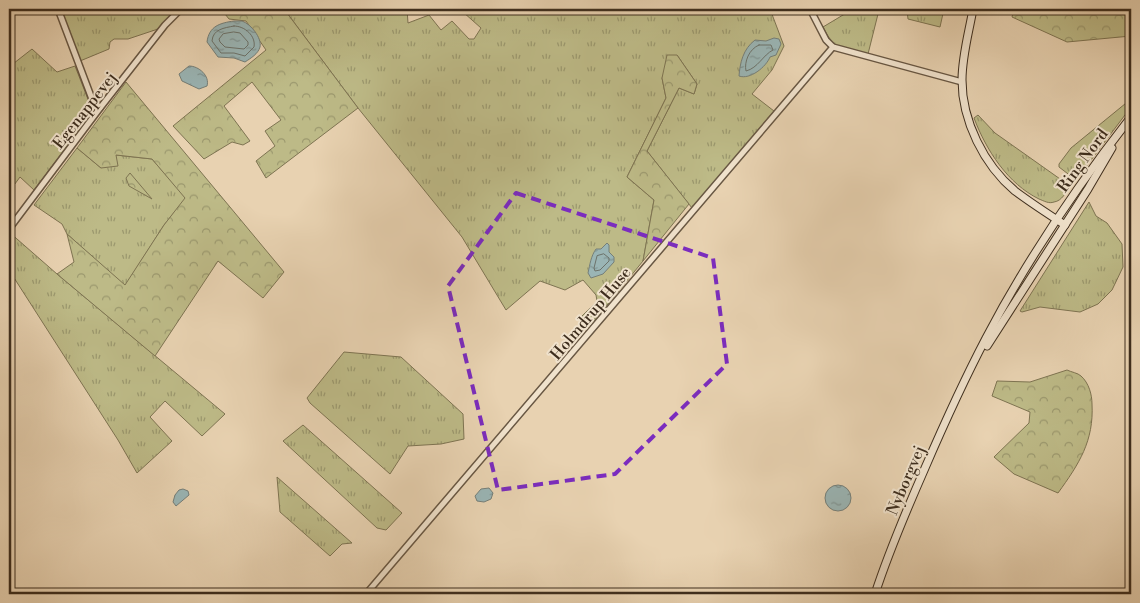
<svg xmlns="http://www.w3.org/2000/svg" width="1140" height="603" viewBox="0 0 1140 603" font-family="'Libre Bodoni',serif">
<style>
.grass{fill:url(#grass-tufts);stroke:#7e7452}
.forest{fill:url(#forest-crowns);stroke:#7e7452}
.water{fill:url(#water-ripples);stroke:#757f79}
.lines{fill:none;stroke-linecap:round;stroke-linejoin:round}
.shore{stroke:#6c726a;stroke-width:1}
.street-casing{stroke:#685743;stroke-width:8}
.secondary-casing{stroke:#3e2e1e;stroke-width:9}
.street{stroke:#f0e2cc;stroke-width:5}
.secondary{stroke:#f0e2cc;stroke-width:7}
.marked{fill:none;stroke:#7b2cbf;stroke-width:4;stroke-dasharray:10 6;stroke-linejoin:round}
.labels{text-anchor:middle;stroke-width:4;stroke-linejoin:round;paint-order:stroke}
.street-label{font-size:16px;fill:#3e2e1e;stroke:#f0e2cc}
</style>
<defs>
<pattern id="grass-tufts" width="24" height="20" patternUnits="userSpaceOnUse" patternTransform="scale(1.25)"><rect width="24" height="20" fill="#bdba87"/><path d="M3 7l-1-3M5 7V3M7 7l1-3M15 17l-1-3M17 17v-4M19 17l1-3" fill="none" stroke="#9b986e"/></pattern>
<pattern id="forest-crowns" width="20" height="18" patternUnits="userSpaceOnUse" patternTransform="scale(1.25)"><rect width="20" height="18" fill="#bdba87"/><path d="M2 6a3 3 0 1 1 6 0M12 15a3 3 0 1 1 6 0" fill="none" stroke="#9b986e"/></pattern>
<pattern id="water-ripples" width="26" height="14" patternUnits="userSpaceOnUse" patternTransform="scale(1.25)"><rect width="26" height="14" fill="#9ab5b5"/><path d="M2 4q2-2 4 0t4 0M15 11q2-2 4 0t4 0" fill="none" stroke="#7f9493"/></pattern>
</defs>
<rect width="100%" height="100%" fill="#e8d2b1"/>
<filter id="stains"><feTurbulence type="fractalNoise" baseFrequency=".004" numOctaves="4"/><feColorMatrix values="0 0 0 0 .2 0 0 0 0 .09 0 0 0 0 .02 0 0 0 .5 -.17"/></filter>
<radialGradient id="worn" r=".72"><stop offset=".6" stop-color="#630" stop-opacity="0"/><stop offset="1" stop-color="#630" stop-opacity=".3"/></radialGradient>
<!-- grass -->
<g class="grass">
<path d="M60 9H176L158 29 128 39H114L110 42 109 49 80 61Z"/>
<path d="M284 9H407L408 23 429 15 441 30 452 21 469 39H474L481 28 463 12 473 9H770L784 46 772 70 752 94 774 111 692 208 647 151 679 88 694 94 697 84 677 55 662 78 666 98 627 177 654 200 643 261 590 326 582 316 597 301 596 295 583 280 565 290 540 281 506 310 462 237 358 108Z"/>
<path d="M847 9H885L878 14 868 54C842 48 836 53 823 27L848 12Z"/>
<path d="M890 9H944L940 27 908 19 907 10Z"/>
<path d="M32 49 57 72 75 66 93 112 34 190 20 177 9 192V67Z"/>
<path d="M1131 99V107L1076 180 1059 167V164L1071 148Z"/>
<path d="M978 115 995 133 1070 186C1066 192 1062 201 1054 202 1049 204 1044 201 1039 199 1008 184 986 150 974 118Z"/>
<path d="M77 148 101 168 116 155 152 159 186 198 164 225 125 286 67 234 62 224 34 205Z"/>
<path d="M1089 202 1096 216 1107 223 1122 244 1123 267 1112 290 1098 304 1080 312 1040 307 1022 312 1020 311Z"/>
<path d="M9 232 57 274 225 414 202 436 165 401 150 417 172 441 137 473 118 440 9 270Z"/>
<path d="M344 352 401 357 463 414 464 439 441 444 408 446 390 474 310 403 307 398Z"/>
<path d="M303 425 402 513 386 530 377 528 283 441Z"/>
<path d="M277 477 352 543 342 544 330 556 280 512Z"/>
</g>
<!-- forest -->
<g class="forest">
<path d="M221 9H284L358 108 266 178 256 161 275 146 265 131 281 120 252 82 224 106 250 141 243 145 232 142 204 159 173 126 266 50 246 21 229 19Z"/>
<path d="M1014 9H1131V36L1067 42 1012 17Z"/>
<path d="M667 55H677L697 84 694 94 679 88 647 151 689 204 643 261 654 200 627 177 666 98 662 78Z"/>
<path d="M126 82 284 272 263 298 218 261 155 356 57 274 74 262 67 234 125 285 164 225 185 198 152 159 116 155 118 166 101 168 77 148Z"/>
<path d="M130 173 152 199 129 186 126 178Z"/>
<path d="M1067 370C1071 372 1078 373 1081 376 1089 383 1092 395 1092 404 1094 441 1079 464 1058 493L1014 474 994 457 1029 423 1030 412 992 396 997 381 1030 382Z"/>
</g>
<!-- water -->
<g class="water">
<path d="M234 21C237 21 239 21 242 21 251 24 262 38 260 47 258 54 251 58 245 62L234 58 218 57 207 42C209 26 220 23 234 21Z"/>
<path d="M774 38 779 39 781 44 776 55 770 57C766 67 750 80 739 76 740 63 743 49 755 40L766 41Z"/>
<path d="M189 66C199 66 210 76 207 86L199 89 182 81 179 74Z"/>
<path d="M607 243 609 245V252L614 257V262L603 274 591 278 588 273C590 264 591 256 596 249H601Z"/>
<circle cx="838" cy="498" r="13"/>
<path d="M489 488 493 493 491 499 484 502 477 501 475 496 481 489Z"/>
<path d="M183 489 188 491 189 495 176 506 173 502 175 495 179 490Z"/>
</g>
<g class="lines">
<!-- shore -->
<g class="shore">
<path d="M234 26C245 26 256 36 254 47L245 56 234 53H221L212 41C213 29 224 28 234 26Z"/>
<path d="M234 32 240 33 248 42V45L244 49 225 47 220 42 219 39 223 34Z"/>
<path d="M759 45H771L773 50C763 55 758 68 746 71 744 62 749 49 759 45Z"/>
<path d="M604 254 609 258V261L600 270 595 271 594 268 597 256Z"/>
</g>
<!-- street casing -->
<g class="street-casing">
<g id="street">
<path d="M58 9 92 99 100 108"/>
<path d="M810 9 826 40 833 47 962 82"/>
<path d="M9 229 100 108 165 25 181 9"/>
<path d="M366 594 833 47"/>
</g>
</g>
<!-- secondary casing -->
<g class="secondary-casing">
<g id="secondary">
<path d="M973 9C969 32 962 56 962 80 962 121 984 165 1015 191 1031 203 1048 214 1065 225"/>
<path d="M987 346 1088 189 1112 148"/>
<path d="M875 594C889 551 907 509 925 468 944 424 964 380 986 338 1027 260 1077 186 1131 117"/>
</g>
</g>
<!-- street -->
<use href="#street" class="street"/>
<!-- secondary -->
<use href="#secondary" class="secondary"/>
</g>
<!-- marked area -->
<path class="marked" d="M516 193 713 258 727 364 615 474 498 490 448 286Z"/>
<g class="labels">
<!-- street labels -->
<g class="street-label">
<text transform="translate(84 110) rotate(-52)" y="6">Egenappevej</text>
<text transform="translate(1082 160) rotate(-54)" y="6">Ring Nord</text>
<text transform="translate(590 313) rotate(-50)" y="6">Holmdrup Huse</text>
<text transform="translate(905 480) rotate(-67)" y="6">Nyborgvej</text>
</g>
</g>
<!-- margin -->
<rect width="1140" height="603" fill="none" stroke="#e8d2b1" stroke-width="30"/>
<rect x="10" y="10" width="1120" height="583" fill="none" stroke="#3e2e1e" stroke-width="2.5"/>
<rect x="15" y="15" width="1110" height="573" fill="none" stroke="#3e2e1e"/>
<rect width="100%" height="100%" filter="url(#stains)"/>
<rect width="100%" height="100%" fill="url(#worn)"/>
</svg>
